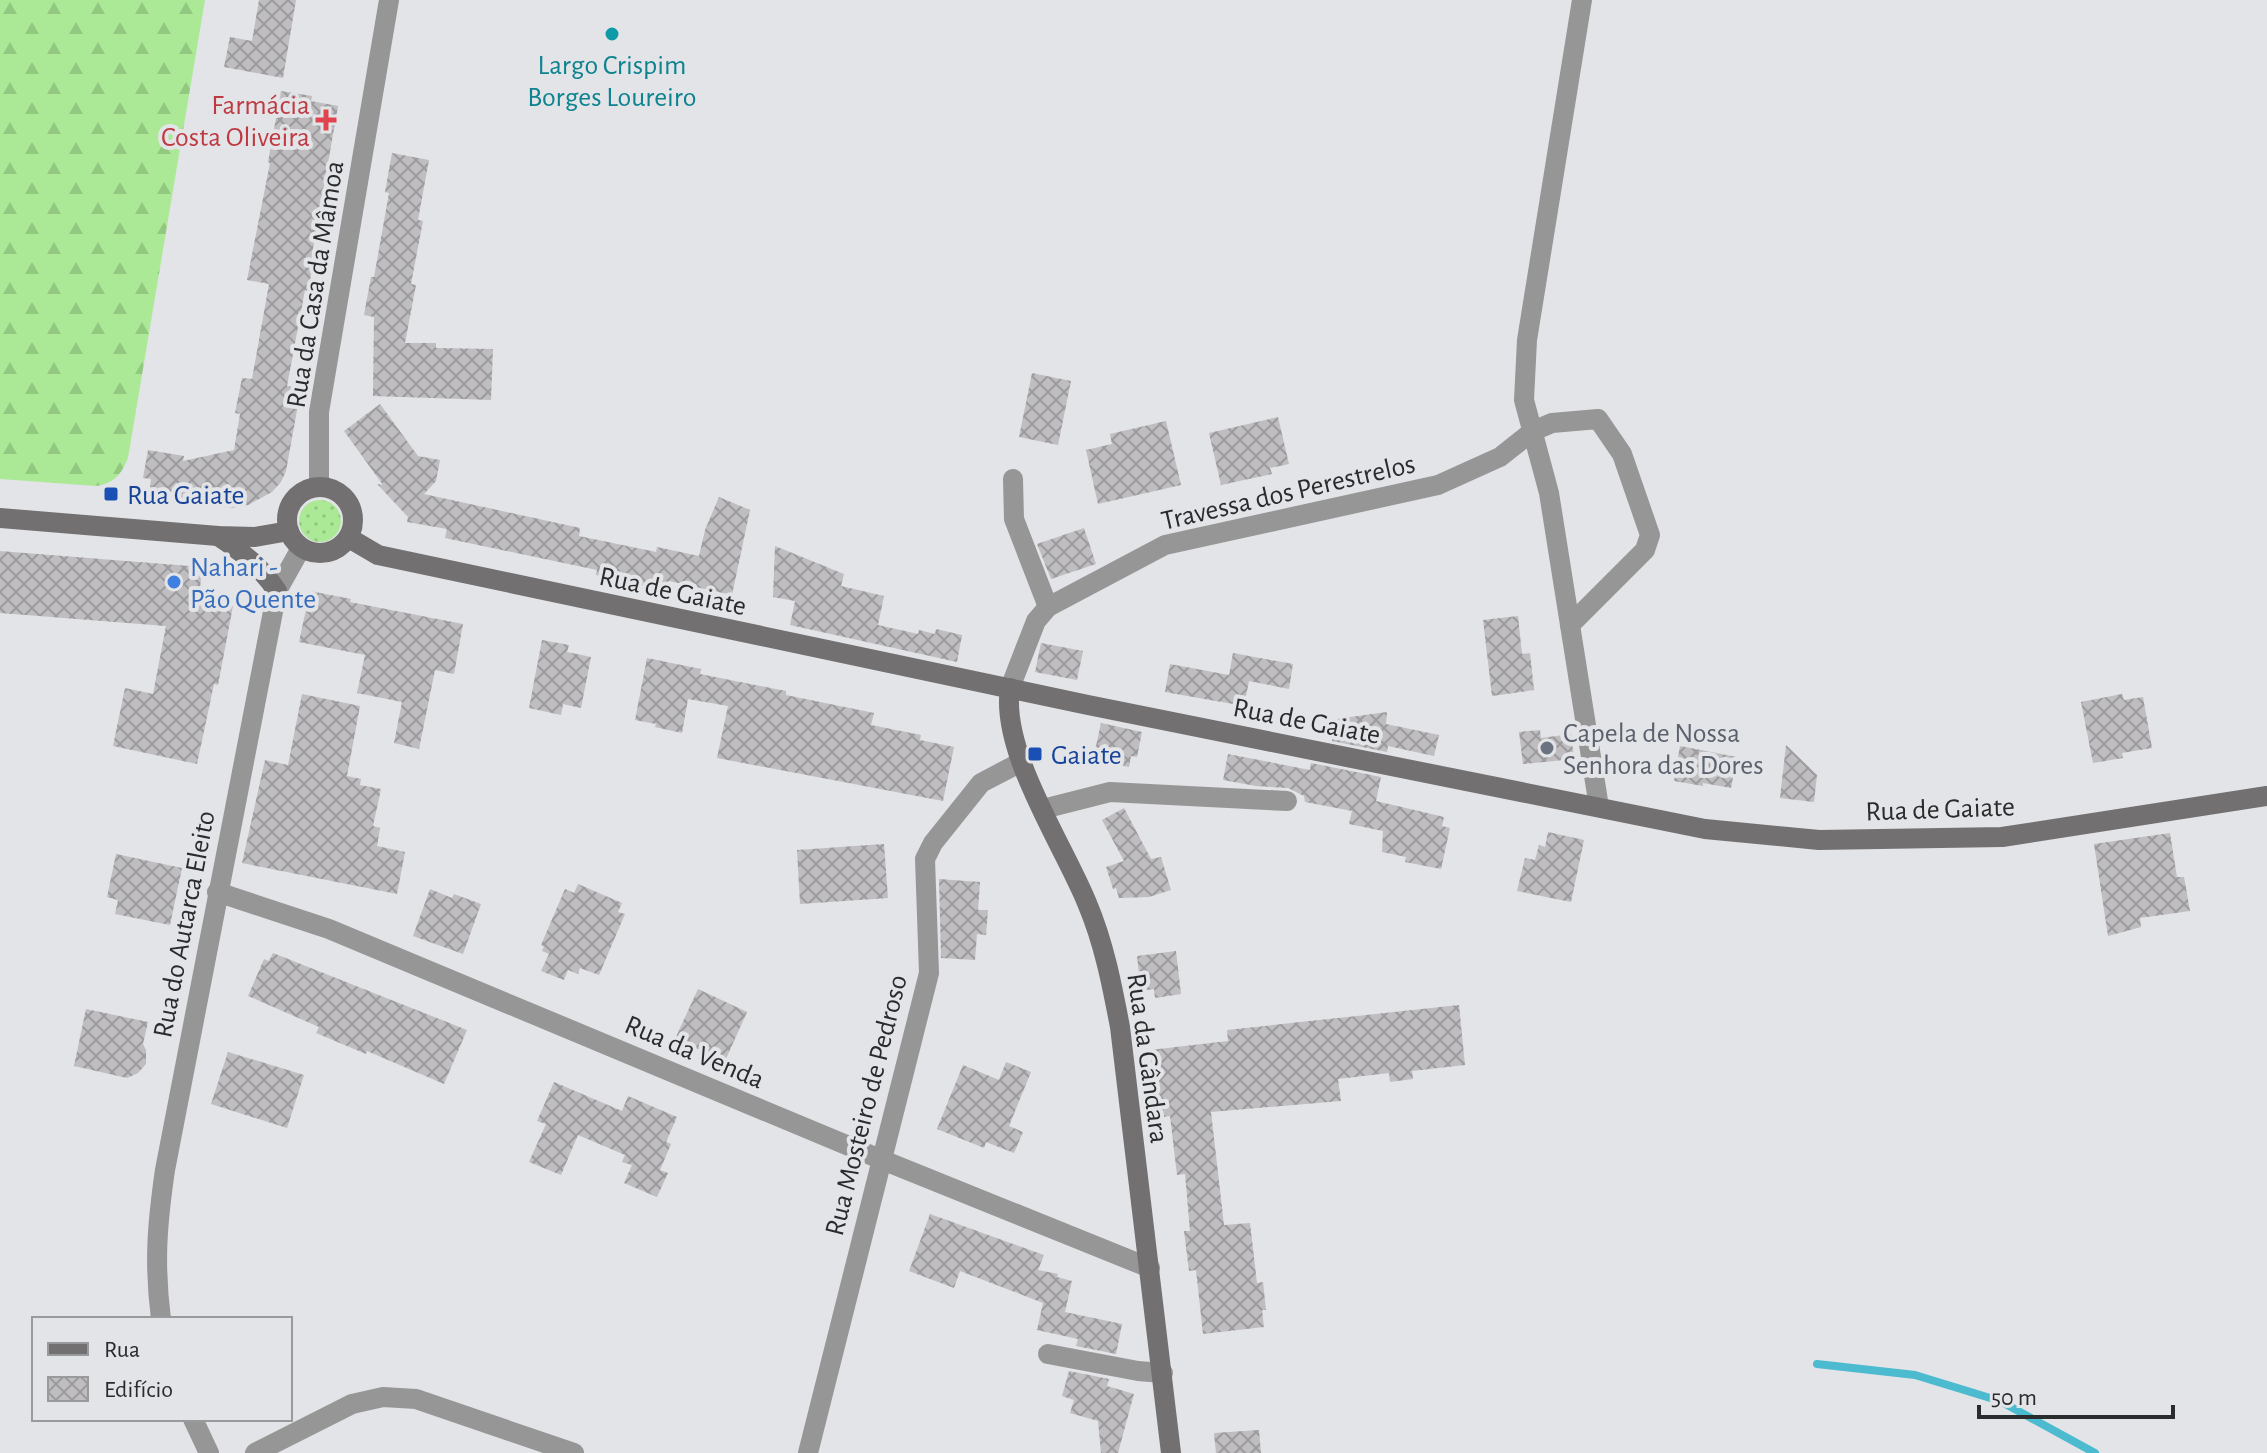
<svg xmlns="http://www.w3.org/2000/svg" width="2267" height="1453" viewBox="0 0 2267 1453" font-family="'Alegreya Sans',sans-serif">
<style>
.grass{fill:url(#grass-dots)}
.forest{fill:url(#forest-firs)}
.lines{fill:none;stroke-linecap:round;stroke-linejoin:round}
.stream{stroke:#4cbacf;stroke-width:8}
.building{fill:url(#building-cross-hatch)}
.minor{stroke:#979696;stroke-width:20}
.tertiary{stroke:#979696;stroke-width:20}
.secondary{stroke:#737071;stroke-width:20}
.culture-dot{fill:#0f9aa8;stroke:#e3e4e7;stroke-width:3}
.health-dot{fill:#e0444e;stroke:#e3e4e7;stroke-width:3}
.transit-dot{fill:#1a4fb4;stroke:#e3e4e7;stroke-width:3}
.shop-dot{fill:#3f7fe0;stroke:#e3e4e7;stroke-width:3}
.worship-dot{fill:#6b7280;stroke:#e3e4e7;stroke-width:3}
.labels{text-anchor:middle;stroke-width:8;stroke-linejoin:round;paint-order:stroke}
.culture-label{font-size:28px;fill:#0d838f;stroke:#e3e4e7}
.health-label{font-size:28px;fill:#be3a42;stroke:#e3e4e7;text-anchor:end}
.street-label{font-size:28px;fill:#2a2b2c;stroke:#e3e4e7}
.transit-label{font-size:28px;fill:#164399;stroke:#e3e4e7;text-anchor:start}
.shop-label{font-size:28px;fill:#366cbe;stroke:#e3e4e7;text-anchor:start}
.worship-label{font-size:28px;fill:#5b616d;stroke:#e3e4e7;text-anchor:start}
</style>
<defs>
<pattern id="grass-dots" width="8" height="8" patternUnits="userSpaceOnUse" patternTransform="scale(2)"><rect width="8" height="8" fill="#abe996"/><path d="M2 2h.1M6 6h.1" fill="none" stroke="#93c881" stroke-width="1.8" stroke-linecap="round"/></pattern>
<pattern id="forest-firs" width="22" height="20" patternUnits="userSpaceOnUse" patternTransform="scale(2)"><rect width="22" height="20" fill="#abe996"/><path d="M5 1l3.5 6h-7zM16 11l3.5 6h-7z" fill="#93c881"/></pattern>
<pattern id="building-cross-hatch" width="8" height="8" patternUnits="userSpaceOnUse" patternTransform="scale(2)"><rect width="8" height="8" fill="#bfbdc0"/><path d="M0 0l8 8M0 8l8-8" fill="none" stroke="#9b9a9c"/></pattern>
</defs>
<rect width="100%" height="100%" fill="#e3e4e7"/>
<!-- grass -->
<circle class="grass" cx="320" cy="521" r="21"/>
<!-- forest -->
<path class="forest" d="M0 0H205L128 458C121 475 114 483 96 486L0 479Z"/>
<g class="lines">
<!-- stream -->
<path class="stream" d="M1817 1364 1915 1375 2000 1401 2095 1453"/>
</g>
<!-- building -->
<g class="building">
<path d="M259 0H296L283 78 224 67 230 37 252 41Z"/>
<path d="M281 91 312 96 311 101 338 106 312 254H315L308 291 305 290 287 386 301 388 286 471 281 482 272 492 248 505 232 508 177 498 178 493 150 488 151 479 143 478 148 450 184 456 183 461 234 450 240 414 235 413 242 378 252 379 269 284 247 280 270 163 268 162Z"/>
<path d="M392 153 429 160 418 220 423 221 411 284 416 285 405 343H436V348L493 349 491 400 373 396 374 317 364 315 371 277H374L389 193 385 192Z"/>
<path d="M1032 373 1071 381 1058 445 1019 437Z"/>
<path d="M380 404 418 456 440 460 436 481 424 494 580 528 579 536 656 552 657 547 699 556 705 530 719 497 750 510 732 595 669 581 667 591 634 584 596 575 597 570 445 538 447 529 407 522 408 517 377 484 383 485 344 431Z"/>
<path d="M1278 417 1289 464 1270 468 1272 474 1221 485 1209 433Z"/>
<path d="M1166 421 1181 485 1098 504 1086 450 1112 444 1110 434Z"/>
<path d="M1084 528 1096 564 1051 579 1037 544Z"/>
<path d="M775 546 844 574 841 586 884 596 878 625 918 634 919 630 935 634 936 629 962 635 957 662 790 625 795 601 773 597Z"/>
<path d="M0 551 202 567 199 599 233 606 218 685 214 684 197 764 113 746 125 688 153 694 166 626 0 613Z"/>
<path d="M310 591 351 599 350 602 463 624 454 674 435 670 419 749 394 743 402 702 357 693 365 655 299 642Z"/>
<path d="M1518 616 1522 654 1530 653 1534 690 1492 696 1483 620Z"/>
<path d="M542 640 569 645 567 652 591 657 581 708 563 704 561 715 529 708Z"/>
<path d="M1041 643 1083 651 1077 680 1035 672Z"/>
<path d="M1233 653 1293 664 1289 689 1249 681 1244 706 1165 692 1170 664 1229 675Z"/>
<path d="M647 658 701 669 700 674 786 691V695L874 713 871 725 921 735 920 740 954 747 943 801 717 758 728 706 688 699 682 733 655 727 656 724 635 720Z"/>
<path d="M302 694 360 706 347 776 361 779 360 785 381 789 373 826 380 828 377 846 405 852 397 894 242 863 265 760 288 765Z"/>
<path d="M2122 694 2124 700 2143 697 2152 748 2122 753 2123 758 2093 763 2081 702Z"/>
<path d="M1387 712 1386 724 1439 735 1434 756 1388 746 1387 752 1332 741 1336 719Z"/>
<path d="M1101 723 1142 732 1137 757 1131 756 1129 767 1093 760Z"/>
<path d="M1540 730 1541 738 1571 734 1574 759 1523 764 1519 732Z"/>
<path d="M1786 745 1817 775 1814 802 1780 798Z"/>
<path d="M1680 746 1737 757 1731 788 1703 783V786L1674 781Z"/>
<path d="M1228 754 1310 770 1311 763 1381 777 1376 801 1444 817 1442 826 1450 828 1441 869 1405 862 1406 857 1382 852 1383 831 1349 824 1352 811 1305 802 1304 796 1288 788 1256 786 1223 780Z"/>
<path d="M1124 808 1151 859 1161 857 1171 890 1149 897 1119 898 1116 888 1113 889 1106 867 1124 861 1102 820Z"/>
<path d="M1548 832 1584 840 1571 902 1517 891 1525 858 1535 860 1539 845 1545 847Z"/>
<path d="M2170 833 2177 877H2184L2190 911 2140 918 2141 927 2108 936 2094 844Z"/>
<path d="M884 844 888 898 800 904 797 850Z"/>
<path d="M116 854 182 868 170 925 115 914 118 900 107 897Z"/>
<path d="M939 879 980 882 978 910H988L986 935 977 934 975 960 941 958Z"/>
<path d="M578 884 622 903 618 912 625 914 599 975 580 968 578 974 568 970 564 980 541 971 549 954 542 951 544 946 541 945 565 889 574 893Z"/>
<path d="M430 889 452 898 454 894 481 904 463 954 413 936Z"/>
<path d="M1176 951 1181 994 1155 998 1154 989 1141 991 1137 956Z"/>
<path d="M273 953 467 1030 444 1084 367 1051 366 1054 316 1033 319 1027 248 996 264 959 269 961Z"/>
<path d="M698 989 747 1012 725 1061 675 1039Z"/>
<path d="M1459 1005 1465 1065 1412 1071 1413 1079 1390 1082 1389 1073 1338 1079 1341 1101 1211 1112 1224 1225 1250 1223 1257 1283 1263 1282 1266 1310H1262L1264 1327 1203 1334 1196 1270 1189 1271 1184 1231H1190L1185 1174 1177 1175 1170 1116 1157 1118 1150 1050 1228 1041 1227 1030Z"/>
<path d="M86 1009 148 1022 143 1044 146 1050V1064L138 1073 127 1078 74 1066Z"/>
<path d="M228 1052 304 1075 287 1128 211 1104Z"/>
<path d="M1006 1062 1031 1072 1009 1126 1023 1132 1014 1153 986 1142 984 1148 937 1129 963 1065 999 1080Z"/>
<path d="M554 1082 622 1111 628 1096 677 1117 666 1142 671 1144 660 1170 668 1173 657 1197 624 1183 632 1165 622 1162 625 1155 578 1135 561 1175 529 1162 546 1124 537 1121Z"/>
<path d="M930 1214 1044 1255 1038 1270 1058 1274 1057 1277 1072 1281 1065 1312 1122 1324 1116 1354 1076 1346 1078 1339 1037 1330 1043 1303 960 1271 954 1288 909 1271Z"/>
<path d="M1069 1371 1109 1379 1107 1386 1134 1394 1118 1453H1101L1098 1421 1070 1413 1074 1400 1062 1396Z"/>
<path d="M1259 1430 1261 1453H1216L1214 1433Z"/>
</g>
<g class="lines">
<!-- minor -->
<g class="minor">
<path d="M1582 0 1527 340 1524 400 1549 493 1599 807"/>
<path d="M1013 479 1014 519 1048 607"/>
<path d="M1010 688 1036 621 1048 607 1165 545 1438 485 1500 457 1533 431 1552 423 1598 419 1622 454 1650 535 1645 550 1570 625"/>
<path d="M1043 809 1110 792 1287 801"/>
<path d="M217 892 329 929 880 1159 1150 1268"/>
<path d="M161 1319C154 1264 157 1225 165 1170L277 591 301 548"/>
<path d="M1048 1354 1138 1371 1163 1373"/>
<path d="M193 1419 209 1453"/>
<path d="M255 1453 352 1404 383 1397 416 1399 574 1453"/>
<path d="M808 1453 929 973 925 859 933 843 981 783 1023 761"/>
</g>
<!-- tertiary -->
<path class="tertiary" d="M319 487V412L389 0"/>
<!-- secondary -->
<g class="secondary">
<circle cx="320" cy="520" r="33"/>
<path d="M0 518 218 536 255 537 289 531"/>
<path d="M218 536C242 552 261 567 277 591"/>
<path d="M349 538 378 555 1088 705 1705 829 1819 840 2002 837 2267 796"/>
<path d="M1010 688C1000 751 1063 844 1087 903 1104 943 1112 985 1120 1027L1171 1453"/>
</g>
</g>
<!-- markers -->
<circle class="culture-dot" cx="612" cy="34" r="8"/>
<path class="health-dot" d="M322 108h8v8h8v8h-8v8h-8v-8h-8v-8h8z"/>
<g class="transit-dot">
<rect x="103" y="486" width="16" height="16" rx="4"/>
<rect x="1027" y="746" width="16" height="16" rx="4"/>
</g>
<circle class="shop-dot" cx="174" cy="582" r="8"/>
<circle class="worship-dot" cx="1547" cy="748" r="8"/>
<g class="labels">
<!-- culture labels -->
<g class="culture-label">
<text x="612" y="74">Largo Crispim<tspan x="612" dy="32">Borges Loureiro</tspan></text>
</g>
<!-- health labels -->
<g class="health-label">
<text x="310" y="114">Farmácia<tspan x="310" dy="32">Costa Oliveira</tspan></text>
</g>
<!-- street labels -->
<g class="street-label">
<text transform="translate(314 284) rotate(-81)" y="10">Rua da Casa da Mâmoa</text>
<text transform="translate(1288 491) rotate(-13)" y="10">Travessa dos Perestrelos</text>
<text transform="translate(673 590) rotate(12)" y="10">Rua de Gaiate</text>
<text transform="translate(1307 720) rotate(11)" y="10">Rua de Gaiate</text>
<text transform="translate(1940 808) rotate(-2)" y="10">Rua de Gaiate</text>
<text transform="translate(183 924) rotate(-79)" y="10">Rua do Autarca Eleito</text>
<text transform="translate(695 1051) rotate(23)" y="10">Rua da Venda</text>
<text transform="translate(1149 1058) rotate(82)" y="10">Rua da Gândara</text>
<text transform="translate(865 1105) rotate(-76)" y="10">Rua Mosteiro de Pedroso</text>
</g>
<!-- transit labels -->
<g class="transit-label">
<text x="127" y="504">Rua Gaiate</text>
<text x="1051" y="764">Gaiate</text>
</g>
<!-- shop labels -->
<g class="shop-label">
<text x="190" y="576">Nahari -<tspan x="190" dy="32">Pão Quente</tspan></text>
</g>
<!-- worship labels -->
<g class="worship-label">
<text x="1563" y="742">Capela de Nossa<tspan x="1563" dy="32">Senhora das Dores</tspan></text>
</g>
</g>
<!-- legend -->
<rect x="32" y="1317" width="260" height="104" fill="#e3e4e7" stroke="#999a9c" stroke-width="2"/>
<rect x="48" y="1343" width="40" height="12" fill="#737071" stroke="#999a9c" stroke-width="2"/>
<text x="104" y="1357" font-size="24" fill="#2a2b2c">Rua</text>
<rect x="48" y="1377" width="40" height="24" fill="url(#building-cross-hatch)" stroke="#999a9c" stroke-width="2"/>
<text x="104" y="1397" font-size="24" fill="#2a2b2c">Edifício</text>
<!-- scale -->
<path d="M1979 1405v12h194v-12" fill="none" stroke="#2a2b2c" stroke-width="4"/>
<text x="1991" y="1405" font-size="24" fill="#2a2b2c" stroke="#e3e4e7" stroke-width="6" paint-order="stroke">50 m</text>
</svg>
